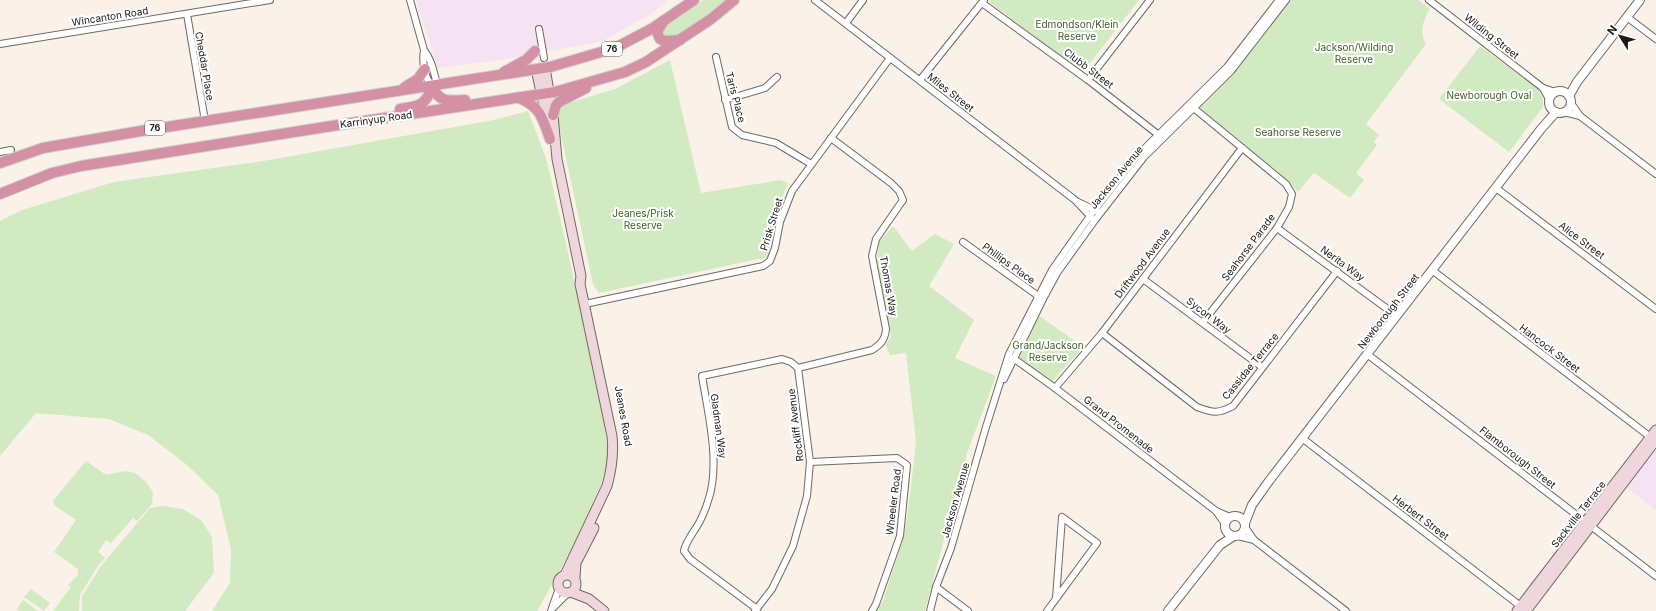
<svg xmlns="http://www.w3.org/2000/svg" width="1656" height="611" viewBox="0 0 1656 611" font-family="Inter,sans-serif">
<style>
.commercial{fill:#f5e2f2}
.green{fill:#d2eac1}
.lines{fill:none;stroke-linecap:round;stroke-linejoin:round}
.minor-casing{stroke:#706861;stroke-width:8}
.tertiary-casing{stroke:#706861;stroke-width:10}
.secondary-casing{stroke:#706861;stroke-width:11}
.trunk-casing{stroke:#d1d1d0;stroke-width:12}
.minor{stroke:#fff;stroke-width:6}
.tertiary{stroke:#fff;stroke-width:8}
.secondary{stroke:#efd6dd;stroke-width:9}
.trunk{stroke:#d490a4;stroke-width:10}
.labels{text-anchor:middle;stroke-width:4;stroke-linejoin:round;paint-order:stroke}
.shield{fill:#fff;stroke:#5f5d5b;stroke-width:1}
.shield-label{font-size:9px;font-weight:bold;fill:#1b1815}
.street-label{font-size:10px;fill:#1b1815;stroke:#fff}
.park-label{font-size:10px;fill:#416125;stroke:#fff}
</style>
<rect width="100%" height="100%" fill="#faf1e9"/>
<!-- commercial -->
<g class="commercial">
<path d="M416 0H667L654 12 601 42 500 60 438 68Z"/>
<path d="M1656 441V510L1623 485Z"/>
</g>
<!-- green -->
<g class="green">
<path d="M703 0H730L679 37 666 38 662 33 663 28C677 18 690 10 703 0Z"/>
<path d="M990 0H1139L1083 72 989 2Z"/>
<path d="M1290 0H1418L1430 9C1423 20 1419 32 1426 44L1366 124 1379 135 1374 142 1377 145 1356 173 1364 180 1350 198 1314 173 1298 192 1289 182 1199 107 1238 69Z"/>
<path d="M1480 46 1539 90 1543 99V107L1509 152 1439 99Z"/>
<path d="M670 60 701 193 780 180 788 183 776 213 768 257 599 293 593 284 555 107 615 89Z"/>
<path d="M528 111 546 158 570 261 606 435 608 459 601 484 570 552 537 611H212L230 583 231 549 218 495 187 465 148 435 109 419 36 413 0 456V221L22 210 114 182 263 161 494 120Z"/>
<path d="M893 226 912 251 935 234 954 244 929 286 974 320 955 358 996 376 967 453 925 611H876L883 601 904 536 910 496 916 442 906 353 890 355 886 345 891 336 877 264 879 242Z"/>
<path d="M1037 314 1083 347 1051 383 1017 356Z"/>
<path d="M86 461 106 475 125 471 135 473 146 482 153 492 152 504 137 521 133 518 111 543 106 540 98 552 105 558 99 564 80 595 79 611H53L71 587 68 585 78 575V569L54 552 76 520 54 505 53 501Z"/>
<path d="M163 506 183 509 201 520 212 537 214 573 185 611H82V596L101 566 150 508Z"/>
<path d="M31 589 50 603 44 611 24 597Z"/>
<path d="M23 600 38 611H20L17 609Z"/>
</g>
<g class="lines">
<!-- minor casing -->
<g class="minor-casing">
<g id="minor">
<path d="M410 0 424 50C431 59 433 69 436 80L432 86C424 77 422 61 424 50"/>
<path d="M815 0 1075 200 1092 218"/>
<path d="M1429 0 1543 88 1556 92"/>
<path d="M982 3 1088 80 1160 136"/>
<path d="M187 14 205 121"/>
<path d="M1627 17 1656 39"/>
<path d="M846 23 863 0"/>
<path d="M539 29 544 58"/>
<path d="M0 44 270 0"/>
<path d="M716 57 732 127 742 135 776 143 811 164"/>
<path d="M920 80 984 0"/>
<path d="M1088 80 1150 0"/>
<path d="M1543 88 1550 101"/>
<path d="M725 100 765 88 777 77"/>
<path d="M1571 103 1580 116 1656 174"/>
<path d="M1190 105 1286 184 1292 194 1289 207 1277 228 1203 322"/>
<path d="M1564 112 1580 116"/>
<path d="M0 152 11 150"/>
<path d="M1496 188 1656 309"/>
<path d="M1078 202 1097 211"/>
<path d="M1277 228 1397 316"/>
<path d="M963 242 1041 298"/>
<path d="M1432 270 1653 439"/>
<path d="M1143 279 1262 367"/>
<path d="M585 304 763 266 770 261 775 248 780 222 792 191 890 58"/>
<path d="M1102 333 1197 407C1213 413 1218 414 1233 406L1337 271"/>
<path d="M1367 354 1656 576"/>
<path d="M1013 358 1055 388 1216 511 1230 517"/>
<path d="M798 368 872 350C881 344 885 340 886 329L872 256 876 239 903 200 899 191 891 183 831 138"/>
<path d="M1004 379 1043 299 1057 273 1095 220 1144 157 1231 71 1286 0"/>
<path d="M1055 388 1102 333 1242 148"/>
<path d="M1302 438 1523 608"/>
<path d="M810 462 897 458 907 465 900 536 876 604 872 611"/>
<path d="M1216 511 1225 524"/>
<path d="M1245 527 1254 540 1346 611"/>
<path d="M1238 536 1254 540"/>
<path d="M936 587 968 611"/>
<path d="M554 607 568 593"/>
<path d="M757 609 690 559 684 551C686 540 695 531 700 521 703 515 706 508 708 501 721 465 708 413 702 376L782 359 791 362 798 368"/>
<path d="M551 611 559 588"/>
<path d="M755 611 772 589 793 546 807 496 810 462 798 368"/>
<path d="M930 611 936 587 951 548 986 427 1009 354 1052 270 1090 216 1139 154 1227 67 1279 0"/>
<path d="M1047 611 1097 543 1062 517 1056 598"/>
</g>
</g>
<!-- tertiary casing -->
<g class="tertiary-casing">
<g id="tertiary">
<circle cx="1560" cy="102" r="11"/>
<path d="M1569 96 1577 82 1640 0"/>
<circle cx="1235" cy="526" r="10"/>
<path d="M1245 523 1252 505 1269 481 1541 129 1556 112"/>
<path d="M1168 611 1220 545 1234 536"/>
</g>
</g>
<!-- secondary casing -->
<g class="secondary-casing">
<g id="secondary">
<path d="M545 68 553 115 557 159 581 276 580 284 612 436C614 454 612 468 607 486L565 575"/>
<path d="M536 69 548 124"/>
<circle cx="567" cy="584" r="9"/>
<path d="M575 577 576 563 594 528"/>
<path d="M571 592 589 599 604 611"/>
<path d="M1517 611 1656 430"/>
<path d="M1526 611 1656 440"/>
</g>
</g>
<!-- trunk casing -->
<g class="trunk-casing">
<g id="trunk">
<path d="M663 22 657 32 660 39 664 41 680 40"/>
<path d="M504 72 526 60 535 51"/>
<path d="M432 86C439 103 449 101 465 100"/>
<path d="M405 87 418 79 425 69"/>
<path d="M519 98C540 106 543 119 550 139"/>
<path d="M400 109C419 106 426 106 432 86"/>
<path d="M553 115 556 105 559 102 586 88"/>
<path d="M0 163 43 148 141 131 550 67 615 48 653 28 694 0"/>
<path d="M0 194 52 173 81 166 338 125 555 92 625 72 646 62 711 19 734 0"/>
</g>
</g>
<!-- minor -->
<use href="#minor" class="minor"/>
<!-- tertiary -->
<use href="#tertiary" class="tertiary"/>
<!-- secondary -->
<use href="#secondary" class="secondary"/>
<!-- trunk -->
<use href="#trunk" class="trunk"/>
</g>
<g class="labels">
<!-- shield labels -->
<g class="shield">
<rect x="602" y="42" width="20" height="14" rx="3"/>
<rect x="145" y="121" width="20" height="14" rx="3"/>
</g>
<g class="shield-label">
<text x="612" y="52">76</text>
<text x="155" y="131">76</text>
</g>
<!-- street labels -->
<g class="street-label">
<text transform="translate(110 16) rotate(-9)" y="4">Wincanton Road</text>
<text transform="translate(1492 36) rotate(38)" y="4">Wilding Street</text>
<text transform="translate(205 66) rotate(80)" y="4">Cheddar Place</text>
<text transform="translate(1089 68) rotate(37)" y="4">Clubb Street</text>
<text transform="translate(951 92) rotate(38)" y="4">Miles Street</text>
<text transform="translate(736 97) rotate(75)" y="4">Taris Place</text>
<text transform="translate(376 119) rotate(-8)" y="4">Karrinyup Road</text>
<text transform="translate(1116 177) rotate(-51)" y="4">Jackson Avenue</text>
<text transform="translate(771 224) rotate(-73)" y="4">Prisk Street</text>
<text transform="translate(1582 240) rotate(37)" y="4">Alice Street</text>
<text transform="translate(1248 247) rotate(-53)" y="4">Seahorse Parade</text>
<text transform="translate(1009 263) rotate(36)" y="4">Phillips Place</text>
<text transform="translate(1142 263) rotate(-53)" y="4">Driftwood Avenue</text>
<text transform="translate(1343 263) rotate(36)" y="4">Nerita Way</text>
<text transform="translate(889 286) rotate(80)" y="4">Thomas Way</text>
<text transform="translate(1388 311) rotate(-52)" y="4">Newborough Street</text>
<text transform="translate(1209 315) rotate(37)" y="4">Sycon Way</text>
<text transform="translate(1550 348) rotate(37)" y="4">Hancock Street</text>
<text transform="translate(1250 366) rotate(-51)" y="4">Cassidae Terrace</text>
<text transform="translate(624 416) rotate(80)" y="4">Jeanes Road</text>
<text transform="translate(1119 424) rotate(38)" y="4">Grand Promenade</text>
<text transform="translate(795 425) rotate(-97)" y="4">Rockliff Avenue</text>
<text transform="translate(719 426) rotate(82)" y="4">Gladman Way</text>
<text transform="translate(1518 457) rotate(38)" y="4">Flamborough Street</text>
<text transform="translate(955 500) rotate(-74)" y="4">Jackson Avenue</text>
<text transform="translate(893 502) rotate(-83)" y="4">Wheeler Road</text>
<text transform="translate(1578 514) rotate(-52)" y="4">Sackville Terrace</text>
<text transform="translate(1421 517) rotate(37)" y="4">Herbert Street</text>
</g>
<!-- park labels -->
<g class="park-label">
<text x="1077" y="28">Edmondson/Klein<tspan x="1077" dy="12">Reserve</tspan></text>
<text x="1354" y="51">Jackson/Wilding<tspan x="1354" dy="12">Reserve</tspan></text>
<text x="1489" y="99">Newborough Oval</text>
<text x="1298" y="136">Seahorse Reserve</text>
<text x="643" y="217">Jeanes/Prisk<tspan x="643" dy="12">Reserve</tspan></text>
<text x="1048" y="349">Grand/Jackson<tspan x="1048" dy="12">Reserve</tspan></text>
</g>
</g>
<!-- north arrow -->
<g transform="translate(1620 36) rotate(307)" stroke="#ffffff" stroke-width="3" paint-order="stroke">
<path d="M0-3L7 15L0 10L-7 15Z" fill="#1b1815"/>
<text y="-6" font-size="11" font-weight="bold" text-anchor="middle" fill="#1b1815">N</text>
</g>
</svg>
